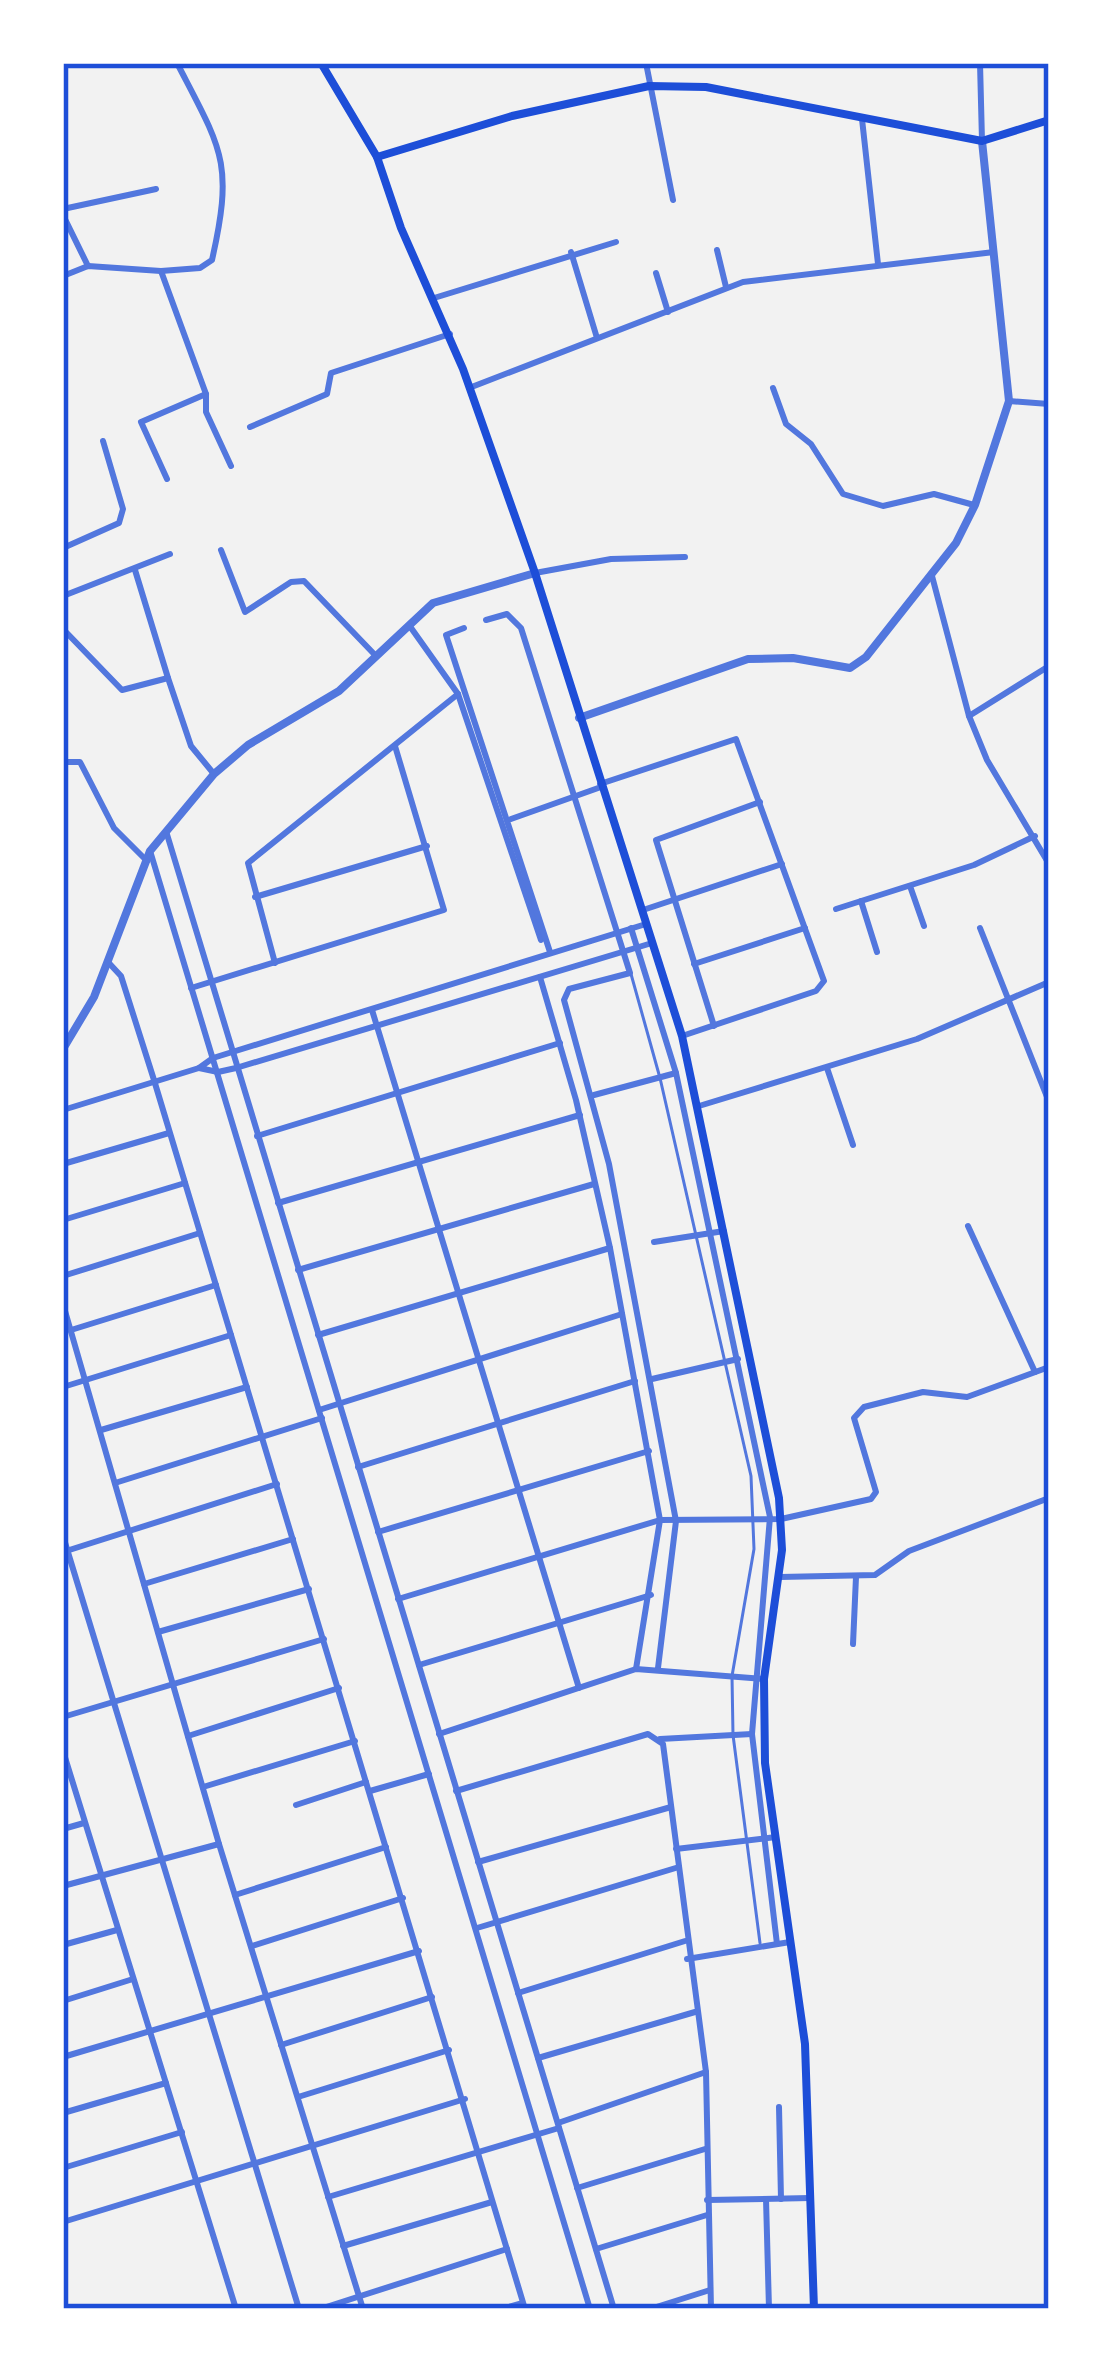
<svg xmlns="http://www.w3.org/2000/svg" width="1112" height="2372" viewBox="0 0 1112 2372" font-family="'Open Sans',sans-serif">
<style>
.lines{fill:none;stroke-linecap:round;stroke-linejoin:round}
.service{stroke:#5277de;stroke-width:3}
.minor{stroke:#5277de;stroke-width:6}
.tertiary{stroke:#5277de;stroke-width:8}
.secondary{stroke:#1d4ed8;stroke-width:8}
.neatline{fill:none;stroke:#1d4ed8;stroke-width:4.5}
</style>
<rect width="100%" height="100%" fill="#f2f2f2"/>
<g class="lines">
<!-- service -->
<path class="service" d="M631 974 660 1078 751 1476 754 1549 732 1676 733 1735 760 1943"/>
<!-- minor -->
<g class="minor">
<path d="M177 63C222 150 234 162 212 260L200 268 161 271 206 394V412L231 466"/>
<path d="M646 63 673 200"/>
<path d="M980 63 982 141"/>
<path d="M862 119 878 264"/>
<path d="M63 209 156 189"/>
<path d="M63 215 88 266"/>
<path d="M717 250 726 287"/>
<path d="M571 252 597 338"/>
<path d="M656 273 668 312"/>
<path d="M63 276 88 266 161 271"/>
<path d="M434 298 616 242"/>
<path d="M469 388 743 282 994 252"/>
<path d="M773 388 786 424 811 444 843 494 883 506 934 494 974 505"/>
<path d="M1009 401 1049 404"/>
<path d="M250 427 327 394 331 373 450 334"/>
<path d="M167 479 141 422 206 394"/>
<path d="M63 548 119 523 123 509 103 441"/>
<path d="M221 550 245 612 291 582 304 581 375 655"/>
<path d="M135 570 168 678"/>
<path d="M535 573 611 559 685 557"/>
<path d="M932 576 969 716 987 760 1049 864"/>
<path d="M63 596 170 554"/>
<path d="M486 620 507 614 521 628 630 973 569 989 564 1000 609 1164 676 1521 658 1668"/>
<path d="M409 625 458 694 541 940"/>
<path d="M464 628 446 635 550 952"/>
<path d="M63 629 122 690 168 678 191 746 214 774"/>
<path d="M969 716 1049 666"/>
<path d="M63 762H80L114 828 147 861"/>
<path d="M600 784 736 739 824 981 816 991 682 1036"/>
<path d="M511 819 601 787"/>
<path d="M166 831 614 2309"/>
<path d="M151 854 590 2309"/>
<path d="M910 886 924 926"/>
<path d="M255 897 427 846"/>
<path d="M861 901 877 952"/>
<path d="M836 909 974 865 1035 836"/>
<path d="M643 910 782 864"/>
<path d="M646 924 213 1058 199 1068 218 1072 236 1068 652 943"/>
<path d="M631 928 676 1073 770 1517 752 1734 777 1944"/>
<path d="M980 928 1049 1102"/>
<path d="M108 962 121 976 154 1080 525 2309"/>
<path d="M275 963 248 863 458 694"/>
<path d="M694 964 805 928"/>
<path d="M540 977 576 1100 610 1248 660 1520 636 1669"/>
<path d="M191 988 444 910 395 746"/>
<path d="M372 1010 579 1688"/>
<path d="M714 1026 656 840 760 802"/>
<path d="M827 1068 853 1145"/>
<path d="M594 1095 676 1073"/>
<path d="M699 1106 917 1039 1049 982"/>
<path d="M63 1110 199 1068"/>
<path d="M257 1136 560 1043"/>
<path d="M63 1164 169 1133"/>
<path d="M278 1203 580 1115"/>
<path d="M63 1220 185 1183"/>
<path d="M968 1226 1035 1372"/>
<path d="M654 1242 724 1231"/>
<path d="M298 1270 594 1184"/>
<path d="M63 1276 200 1233"/>
<path d="M63 1304 219 1844 363 2309"/>
<path d="M71 1330 216 1285"/>
<path d="M318 1335 610 1248"/>
<path d="M652 1379 738 1359"/>
<path d="M63 1387 231 1335"/>
<path d="M319 1410 622 1314"/>
<path d="M101 1430 247 1387"/>
<path d="M358 1467 635 1381"/>
<path d="M115 1483 322 1418"/>
<path d="M378 1532 649 1451"/>
<path d="M63 1536 299 2309"/>
<path d="M63 1552 277 1484"/>
<path d="M780 1577 875 1575 909 1551 1049 1498"/>
<path d="M144 1584 293 1539"/>
<path d="M398 1599 660 1520 781 1519 871 1499 876 1492 854 1418 864 1407 923 1392 967 1397 1049 1367"/>
<path d="M158 1632 309 1589"/>
<path d="M853 1644 856 1577"/>
<path d="M419 1665 651 1595"/>
<path d="M63 1717 324 1639"/>
<path d="M439 1734 636 1669 764 1679"/>
<path d="M188 1736 339 1688"/>
<path d="M660 1739 752 1734"/>
<path d="M63 1751 236 2309"/>
<path d="M203 1787 355 1741"/>
<path d="M370 1791 429 1774"/>
<path d="M456 1791 648 1734 663 1744 706 2072 711 2309"/>
<path d="M296 1805 366 1782"/>
<path d="M63 1829 84 1823"/>
<path d="M676 1849 776 1837"/>
<path d="M478 1862 671 1807"/>
<path d="M63 1886 219 1844"/>
<path d="M235 1895 386 1847"/>
<path d="M477 1928 679 1867"/>
<path d="M63 1945 117 1930"/>
<path d="M252 1946 403 1898"/>
<path d="M687 1959 790 1942"/>
<path d="M518 1993 685 1941"/>
<path d="M63 2001 133 1979"/>
<path d="M281 2045 432 1997"/>
<path d="M63 2057 419 1951"/>
<path d="M538 2058 695 2012"/>
<path d="M298 2097 449 2050"/>
<path d="M779 2107 781 2199"/>
<path d="M63 2113 166 2083"/>
<path d="M558 2123 706 2072"/>
<path d="M63 2168 182 2132"/>
<path d="M577 2188 705 2149"/>
<path d="M328 2197 559 2128"/>
<path d="M766 2199 769 2309"/>
<path d="M707 2200 810 2198"/>
<path d="M63 2222 465 2099"/>
<path d="M343 2246 492 2202"/>
<path d="M596 2249 707 2215"/>
<path d="M320 2309 507 2249"/>
<path d="M502 2309 522 2303"/>
<path d="M650 2309 710 2290"/>
</g>
<!-- tertiary -->
<g class="tertiary">
<path d="M579 718 748 659 793 658 850 668 866 657 956 543 975 505 1009 401 982 141"/>
<path d="M63 1049 94 997 150 851 214 774 248 745 339 691 433 603 535 573"/>
</g>
<!-- secondary -->
<g class="secondary">
<path d="M321 63 377 157 401 228 463 369 535 573 682 1036 779 1498 782 1550 764 1679 765 1763 805 2044 814 2309"/>
<path d="M377 157 512 116 649 86 706 87 982 141 1049 120"/>
</g>
</g>
<!-- border -->
<rect width="1112" height="2372" fill="none" stroke="#ffffff" stroke-width="132"/>
<rect x="66" y="66" width="980" height="2240" class="neatline"/>
</svg>
